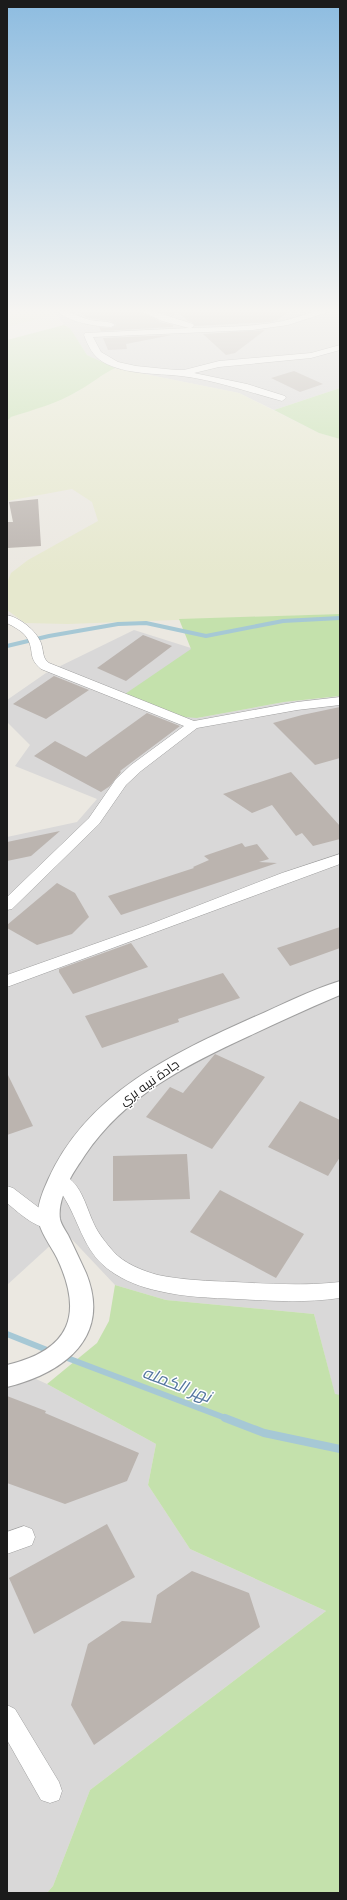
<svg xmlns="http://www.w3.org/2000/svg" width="347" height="1900" viewBox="0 0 347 1900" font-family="'Noto Sans',Cairo,sans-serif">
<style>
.residential{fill:#d9d8d8}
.farmland{fill:#e6e8ce}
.grass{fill:#c4e1ac}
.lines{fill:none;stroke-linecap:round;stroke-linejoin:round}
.stream-far2{stroke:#a6c8d5;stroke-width:4}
.stream-far1{stroke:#a6c8d5;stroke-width:6}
.stream{stroke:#a6c8d5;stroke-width:8}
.building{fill:#bbb4af}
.minor-casing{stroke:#9f9f9f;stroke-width:1}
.tertiary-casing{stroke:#9f9f9f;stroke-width:2}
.minor{fill:#fff;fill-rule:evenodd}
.tertiary{fill:#fff;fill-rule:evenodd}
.labels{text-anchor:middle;stroke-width:3;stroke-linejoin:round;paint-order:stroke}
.street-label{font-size:13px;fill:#1b1b1b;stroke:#fff}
.near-water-label{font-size:17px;font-style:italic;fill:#53769f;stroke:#fff}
</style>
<rect width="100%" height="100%" fill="#ebe8e1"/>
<!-- residential -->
<g class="residential">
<path d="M55 310H340V388L274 410 239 393 115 368 87 355 70 328 64 325 56 314 50 311Z"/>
<path d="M134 630 191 648 197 718 284 702 340 696V1395H335L314 1314 166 1300 115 1285 65 1232 7 1285V837L77 822 97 799 15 766 30 745 7 722V700L46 673Z"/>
<path d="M7 1366 47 1384 156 1444 148 1485 190 1549 326 1611 90 1790 53 1886 47 1893H7Z"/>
</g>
<!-- farmland -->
<g class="farmland">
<path d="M7 310H46L56 314 7 327Z"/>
<path d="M115 368 239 393 319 433 340 439V614L68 624 25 623 7 610V583L11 573 28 560 98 521 92 502 72 489 7 501V421L11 417 54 402 77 392 102 374Z"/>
</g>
<!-- grass -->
<g class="grass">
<path d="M64 325 70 328 87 355 115 368C102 374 91 384 78 391 58 403 33 410 11 417L7 421V340Z"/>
<path d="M340 388V439L319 433 274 410Z"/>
<path d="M340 614V696L284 702 197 718 184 717 125 694 191 649 179 619Z"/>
<path d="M115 1285 166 1300 314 1314 335 1394 340 1395V1893H47L53 1886 90 1790 326 1611 190 1549 148 1485 156 1444 47 1384 97 1343 109 1321Z"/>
</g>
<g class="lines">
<!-- stream-far2 -->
<path class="stream-far2" d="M7 646 49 636 118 624 146 623 206 636 283 621 340 618"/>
<!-- stream-far1 -->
<g class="stream-far1">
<path d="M7 1334 52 1352"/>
<path d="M62 1356 228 1419"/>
</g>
<!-- stream -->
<path class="stream" d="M225 1418 264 1433 340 1449"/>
</g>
<!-- building -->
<g class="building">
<path d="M75 310H138L161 322 173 325V327L101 331 99 327 111 328 116 325 110 321 88 318Z"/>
<path d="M153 310H175L174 316Z"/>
<path d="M175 310H291L277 320 271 322 195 326 193 323 188 321Z"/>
<path d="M265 330 235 353 226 355 203 334Z"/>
<path d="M172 335 126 344 127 349 108 350 103 338Z"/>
<path d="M294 371 323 384 300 392 271 378Z"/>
<path d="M38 499 41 546 7 548V522H13L9 502Z"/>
<path d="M143 635 172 646 126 681 97 668Z"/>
<path d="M54 676 89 690 46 719 13 704Z"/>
<path d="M340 707V758L315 765 273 723 302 715Z"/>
<path d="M147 713 180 726 120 771 121 772 110 786 101 792 34 756 55 741 86 757Z"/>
<path d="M291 772 340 826V839L313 846 302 833 296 836 272 805 252 813 223 794Z"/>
<path d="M60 831 31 856 7 861V842Z"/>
<path d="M242 843 245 847 257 844 269 859 259 862 277 863 121 915 108 896 194 868 193 867 209 860 204 856Z"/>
<path d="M57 883 75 893 89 917 72 934 37 945 7 928V925Z"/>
<path d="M340 927V948L290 966 277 948Z"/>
<path d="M131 943 148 967 73 994 59 972V969Z"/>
<path d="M223 973 240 998 178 1019 179 1022 102 1048 85 1016Z"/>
<path d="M215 1054 265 1077 212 1149 146 1117 170 1087 183 1093Z"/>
<path d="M7 1073 33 1126 7 1135Z"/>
<path d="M300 1101 340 1120V1157L328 1176 268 1147Z"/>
<path d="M187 1154 190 1199 113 1201V1156Z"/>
<path d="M220 1190 304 1234 276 1278 190 1232Z"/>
<path d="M7 1396 46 1411 45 1413 139 1453 127 1481 65 1504 7 1483Z"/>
<path d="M107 1524 135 1577 34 1634 9 1578Z"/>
<path d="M192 1571 249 1593 260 1627 94 1745 71 1705 88 1644 122 1621 151 1623 157 1595Z"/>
</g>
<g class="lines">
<!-- minor casing -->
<g class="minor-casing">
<g id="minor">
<path d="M56 310C68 309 78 317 90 320 97 322 109 320 115 325L111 327C94 326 69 323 56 310Z"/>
<path d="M139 310H149L193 324 194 326 191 328C222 327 253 327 283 321 300 317 317 308 334 310L288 325 253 330 93 337 101 352 118 362 136 366 176 370H184L219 361 311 353 340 345V350L311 358 219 367 194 373 247 384 285 396 286 398 282 401C248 392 215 380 181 376 156 373 126 375 103 362 93 356 88 346 84 335L85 333 189 328 162 321Z"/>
<path d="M7 615C20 618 36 630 41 643 44 652 42 658 49 663L194 721 297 702 340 697V705L297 710 197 728 141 771 126 785 99 824 12 909 7 910V897L89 818 116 779 131 765 184 726 41 669C27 657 35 651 27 638 23 631 14 627 7 623Z"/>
<path d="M340 854V864L7 987V975L148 925 282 873Z"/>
<path d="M59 1173C81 1180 85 1205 94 1224 98 1233 106 1243 113 1251 123 1263 143 1271 158 1275 182 1280 209 1281 234 1282 269 1284 305 1286 340 1282V1298C306 1303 271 1301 237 1299 211 1298 184 1297 159 1291 139 1287 117 1278 102 1264 83 1246 78 1220 65 1199 62 1192 54 1187 50 1180L53 1175Z"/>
<path d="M7 1186 13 1188 38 1207 56 1217 59 1222 56 1227C40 1233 19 1213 7 1203Z"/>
<path d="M24 1526 32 1529 35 1537 32 1545 7 1554V1532Z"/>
<path d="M7 1705 15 1709 59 1782 62 1791 59 1800 50 1803 41 1800 7 1740Z"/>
</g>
</g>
<!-- tertiary casing -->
<g class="tertiary-casing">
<path id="tertiary" d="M340 981V995C309 1008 279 1022 249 1036 186 1065 125 1096 85 1155 80 1163 73 1172 69 1181 64 1192 58 1206 60 1219 61 1224 65 1230 68 1235 74 1247 80 1260 86 1273 112 1337 64 1373 7 1387V1365C70 1350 84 1315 57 1258 51 1246 39 1231 38 1217 37 1205 43 1191 48 1180 87 1093 172 1054 254 1017 282 1005 310 990 340 981Z"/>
</g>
<!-- minor -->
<use href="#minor" class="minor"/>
<!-- tertiary -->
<use href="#tertiary" class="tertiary"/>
</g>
<!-- sky -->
<linearGradient id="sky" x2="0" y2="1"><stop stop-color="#8dbce0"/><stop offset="0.54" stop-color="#f6f5f2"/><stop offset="1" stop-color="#f6f5f2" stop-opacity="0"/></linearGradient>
<rect width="347" height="576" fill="url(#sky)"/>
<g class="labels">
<!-- street labels -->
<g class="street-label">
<text transform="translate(149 1082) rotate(-35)" y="5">جادة نبيه بري</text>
</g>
<!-- near-water labels -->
<g class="near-water-label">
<text transform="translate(177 1384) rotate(21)" y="6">نهر الكمله</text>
</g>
</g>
<!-- border -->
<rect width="347" height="1900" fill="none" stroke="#1b1b1b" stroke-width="16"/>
</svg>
